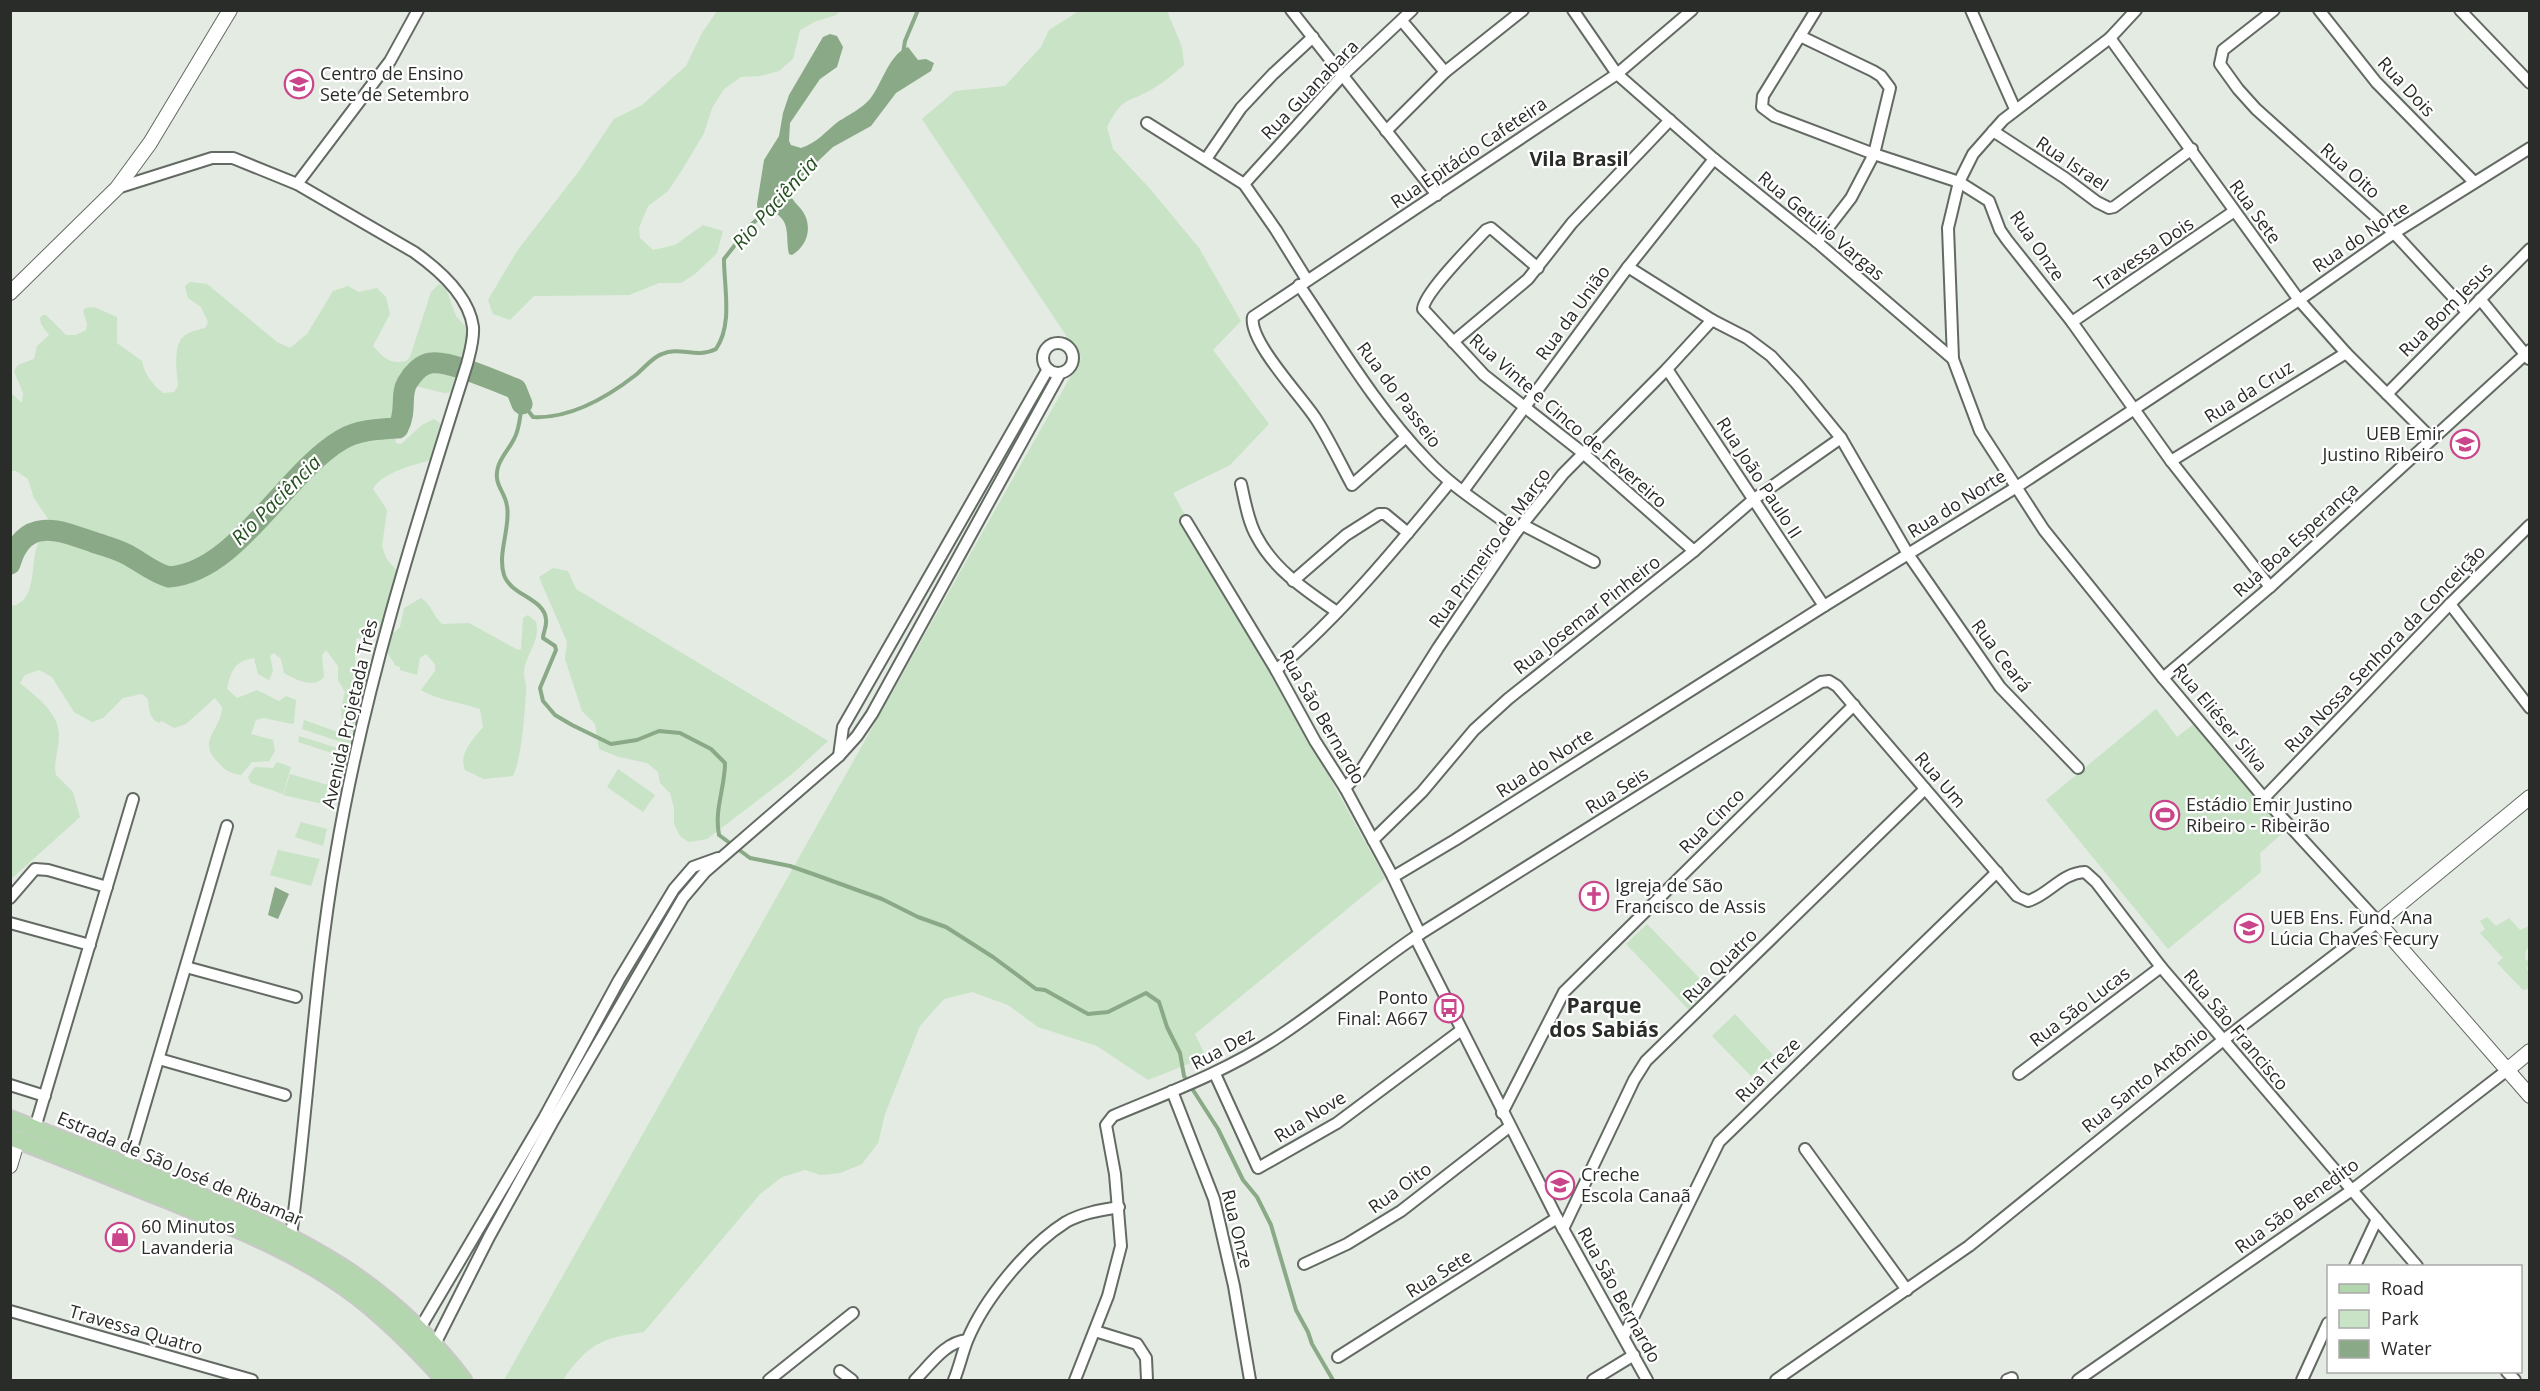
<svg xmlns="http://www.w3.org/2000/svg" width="2540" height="1391" viewBox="0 0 2540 1391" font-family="'Open Sans',sans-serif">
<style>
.green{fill:#c8e3c5}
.water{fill:#8aa986}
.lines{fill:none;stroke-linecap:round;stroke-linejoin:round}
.stream{stroke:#8aa986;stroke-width:4}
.river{stroke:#8aa986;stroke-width:21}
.minor-casing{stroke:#636a63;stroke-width:14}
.tertiary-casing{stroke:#636a63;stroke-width:16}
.primary-casing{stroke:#c8c8c7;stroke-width:20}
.minor{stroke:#fff;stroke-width:10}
.tertiary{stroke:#fff;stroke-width:14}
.primary{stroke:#b3d6af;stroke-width:16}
.labels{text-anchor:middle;stroke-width:4.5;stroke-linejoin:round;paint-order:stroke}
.poi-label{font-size:18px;fill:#2a2c29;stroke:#fff;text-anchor:start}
.street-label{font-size:18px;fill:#2a2c29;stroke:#fff}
.neighbourhood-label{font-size:20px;font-weight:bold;fill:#2a2c29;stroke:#fff}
.water-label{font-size:20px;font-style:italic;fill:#265221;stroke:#fff}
.quarter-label{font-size:21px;font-weight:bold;fill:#2a2c29;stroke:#fff}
</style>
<rect width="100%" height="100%" fill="#e3ebe2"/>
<!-- green -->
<g class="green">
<path d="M717 11H840L836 15 814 22 800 30 793 59 779 71 760 76 741 77 724 89 712 108 704 133 682 170 668 191 648 206 639 228 640 238 653 250 675 245 703 225 723 231 717 253 695 274 681 283H659L629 295 534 296 510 320 493 314 488 300 517 251 579 171 614 119 642 105 686 66 702 33Z"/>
<path d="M1079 11H1167L1182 47 1184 65C1175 72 1167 80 1157 86 1130 104 1124 93 1107 127L1113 149 1151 190 1199 248 1241 321 1213 350 1269 424 1230 465 1173 493 1385 878 1195 1034 1206 1057 1148 1080 1097 1046 1038 1027 1008 1005 972 992 944 999 920 1026 885 1114 878 1143 862 1164 840 1173 821 1175 805 1170 782 1177 760 1194 644 1332C601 1338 588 1344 563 1380H504L1081 358 922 119 955 91 1005 86 1041 47 1049 30Z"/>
<path d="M190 282 207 284 277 342 290 348 307 334 333 291 348 286 359 292 377 288 386 297 390 314 373 346C383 357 389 365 406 361L410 357 431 292 439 284 445 286 456 316 465 326 472 345 456 392 444 393 416 386C402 394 392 428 396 443L401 444 422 425 434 419 445 427 432 460C415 464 381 473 373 489L387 510 382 546 386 558 406 582 399 598 387 607 384 625 374 639 356 638 355 660 367 674 372 686 356 733C336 725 341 709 345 692L338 680V666L326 650 322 655 324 677C313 689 297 680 284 673L281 659 274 653 270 656 273 671 269 680 258 674 254 658C234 661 231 671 227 689L237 698 257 690 279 701 286 696 296 700 294 723 292 724 264 718 256 720 251 734 273 740 275 751 269 761 252 762 241 775C228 773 224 769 216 760 197 740 222 729 222 707L215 698 186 724 174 728 162 721 159 723C149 719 149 708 148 699L142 694 123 698 103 718 92 722 74 712 52 677 39 670 25 675 20 683C36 697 59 712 59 736 59 749 53 762 56 775L73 792 80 817 11 879V606C39 603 29 559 39 542 43 534 48 531 50 522L34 498 28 479 16 471H11L10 392 22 403 23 393 14 371 18 365 34 359 37 346 49 335 41 324 40 318 43 315H46L66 335H76L86 330 87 324 83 311 85 308 94 307 117 317V343L142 361C144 374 153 385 163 393L174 392 178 386C177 373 173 349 182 338 187 332 198 330 205 328L208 322 201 307 188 298 185 286Z"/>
<path d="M553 568 568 571 576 589 828 741 792 774 707 839 689 842 680 836 674 824V808L670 793 660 783 658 772 647 763 619 757 599 749 595 724 582 711 565 659 567 642 539 577Z"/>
<path d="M421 598C431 604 433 616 442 624L469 623 518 650 521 649 523 618 528 615 536 622C541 641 526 653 524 671 523 677 527 683 526 689 525 710 522 758 513 776L484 779 465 770C458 753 473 740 483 727L480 709C460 702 440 701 421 690L435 671V664L426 654 420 658 417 675 400 670V667L396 666 380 642 387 631 395 632 400 627 404 608Z"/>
<path d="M2156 709 2177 737 2194 724 2286 830 2260 853 2261 872 2168 949 2046 800Z"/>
<path d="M304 720 352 737 350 745 302 729Z"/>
<path d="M299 736 350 752 345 776 333 772 338 755 298 742Z"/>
<path d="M277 762 291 767 283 794 251 783 248 777 255 767 273 768Z"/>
<path d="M618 769 655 795 643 812 607 787Z"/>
<path d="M290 774 328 785 323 804 283 795Z"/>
<path d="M301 822 327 829 323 846 295 837Z"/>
<path d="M278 850 320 859 311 886 270 875Z"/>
<path d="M2487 917 2496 926 2509 918 2520 930 2529 926V946L2526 950 2525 959 2529 961V966L2526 968 2529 972V989L2523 990 2497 963 2503 958 2480 933 2485 929 2480 921Z"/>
<path d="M1647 924 1710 989 1689 1010 1626 944Z"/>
<path d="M1735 1014 1773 1055 1751 1076 1712 1036Z"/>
</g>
<!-- water -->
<g class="water">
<path d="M830 34 837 36 843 47 837 67 820 79 790 123 789 141 791 145 801 148C817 143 826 131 839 121 849 115 862 108 870 99 882 84 889 54 908 47L918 60 926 59 934 63 931 71 896 93 871 126 833 147 795 183 790 194C792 200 797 204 801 209 813 224 809 245 792 255L789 254C785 236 792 221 772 211L758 213 757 204 764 160 779 136 783 113 789 95 823 37Z"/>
<path d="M275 887 289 894 278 919 268 915Z"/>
</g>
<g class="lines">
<!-- stream -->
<g class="stream">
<path d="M903 54 905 41 918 10"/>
<path d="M522 404C520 415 520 429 514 439 509 449 501 457 498 467 493 485 505 491 507 506 511 527 497 553 504 575 511 596 545 598 546 620 547 627 543 632 543 638L555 646 556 650 540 688 543 701 555 715 572 725 611 744 637 740 659 731 680 733 711 749 725 763C725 788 714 809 719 835L750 858 790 866 813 874 882 899 918 917 946 927 993 957 1036 989 1045 990 1088 1014 1108 1012 1146 993 1159 1002 1167 1027 1180 1053 1184 1076 1218 1129 1243 1180 1257 1197 1271 1225 1296 1310 1308 1332 1312 1344 1333 1380"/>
<path d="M523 404 533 417C570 419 609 396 637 374 645 367 653 357 662 354 680 346 696 359 716 349 733 324 724 288 724 259L750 226 766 211"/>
</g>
<!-- river -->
<path class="river" d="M10 564C24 517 57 529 93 542 104 546 117 549 128 555 141 562 154 573 169 577 237 572 284 474 341 440 357 430 379 429 398 428 407 412 400 395 407 383 412 374 421 364 431 363 449 360 498 382 516 389L522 404"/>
<!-- minor casing -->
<g class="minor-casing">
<g id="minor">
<path d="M1291 10 1437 195"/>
<path d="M1573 10 1617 74 1714 159 1817 242 1953 359 1980 431 2044 530 2163 678 2264 798 2378 922 2222 1041 1969 1246 1776 1380"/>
<path d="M1816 10 1763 96 1762 107 1774 116 1874 154 1959 182 1989 201 2000 230 2007 240 2072 322 2171 461 2270 587"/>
<path d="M1971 10 2015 109"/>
<path d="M2274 10 2223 50 2220 64 2238 89 2256 109 2394 233 2467 312"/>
<path d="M2319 10 2376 82 2474 182"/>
<path d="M2460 10 2530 83"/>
<path d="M1402 21 1445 72"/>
<path d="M1800 36 1873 71 1881 76 1890 88 1874 154 1851 198 1817 242"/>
<path d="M2110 38 2299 300 2346 353 2432 439"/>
<path d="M1147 123 1244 184 1276 230 1307 280"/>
<path d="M1386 131 1445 72 1523 10"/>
<path d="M1993 131 2065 178 2097 202 2109 208 2114 207 2192 149"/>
<path d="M1206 159 1241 108 1273 74 1313 37"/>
<path d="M297 184 390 61 418 10"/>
<path d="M1244 184 1342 76 1412 10"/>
<path d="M117 188 212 158H233L297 184 414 252C438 269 469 296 473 327 474 340 470 352 467 364 416 525 364 687 336 854 314 980 308 1109 291 1236"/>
<path d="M1628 267 1712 320 1747 338 1771 356 1796 383 1841 438 1908 554 2000 687 2078 768"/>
<path d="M1538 268 1491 228 1486 230C1473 244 1424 293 1423 309L1484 375 1583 453 1694 551"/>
<path d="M1299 285C1339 344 1377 408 1427 460 1453 488 1487 508 1517 531"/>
<path d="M2480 299 2529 359"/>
<path d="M2072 322 2233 212"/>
<path d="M1453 342 1528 279 1572 223 1670 120"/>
<circle cx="1058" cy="358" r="15"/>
<path d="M1953 359 1948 228 1959 182 1973 154 2003 120 2110 38 2136 10"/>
<path d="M1667 369 1824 606"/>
<path d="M2387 394 2530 249"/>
<path d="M1406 437 1352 485C1340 463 1329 439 1316 419 1303 398 1248 341 1253 317L1617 74 1692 10"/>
<path d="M2171 461 2346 353"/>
<path d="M1241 484C1245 501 1248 522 1257 537 1275 571 1307 591 1337 612"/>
<path d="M1463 491 1628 267 1714 159"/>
<path d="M1186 521 1276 670 1315 741 1345 788 1393 877 1420 934"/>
<path d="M1523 525 1594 562"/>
<path d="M1293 581 1346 535 1379 514H1385L1408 533"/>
<path d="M2450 604 2530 708"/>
<path d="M1276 670C1341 615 1396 548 1450 482"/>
<path d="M2163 678 2270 587 2530 350"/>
<path d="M839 756 843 727 1048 369"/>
<path d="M1345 788 1360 772 1438 648 1517 531 1563 474 1667 369 1712 320"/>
<path d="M2264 798 2450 604 2530 525"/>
<path d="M1373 840 1422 792 1474 730 1508 699 1694 551 1754 499 1841 438"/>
<path d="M1393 877 1455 840 1824 606 2015 488 2299 300 2394 233 2530 148"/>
<path d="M10 898 35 869 48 870 107 887"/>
<path d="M10 923 90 945"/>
<path d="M1415 937 1557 1218 1647 1380"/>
<path d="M186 967 296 997"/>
<path d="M159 1059 285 1095"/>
<path d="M1215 1074 1258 1168 1337 1123 1460 1031"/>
<path d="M2019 1074 2161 967"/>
<path d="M10 1085 45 1096"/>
<path d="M1172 1091 1214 1199 1234 1286 1250 1380"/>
<path d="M1502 1113 1564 992 1854 705"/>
<path d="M35 1128 133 799"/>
<path d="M1805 1149 1907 1290"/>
<path d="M127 1165 227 826"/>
<path d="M1563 1229 1634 1080 1646 1061 1925 789"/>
<path d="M1304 1264 1347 1244 1401 1211 1509 1127"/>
<path d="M2355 1266 2377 1219"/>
<path d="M10 1311 252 1380"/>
<path d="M419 1330 544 1118 619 980 674 889 693 867 718 858"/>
<path d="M1095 1331 1137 1344 1146 1358 1147 1380"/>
<path d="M1624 1336 1719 1142 1997 872"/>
<path d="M434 1346 489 1237 552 1123 683 898 705 872 839 756 857 736 872 714 1060 373"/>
<path d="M1338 1357 1557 1218"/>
<path d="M840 1371 852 1380"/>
<path d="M2507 1372 2515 1380"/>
<path d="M769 1380 853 1313"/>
<path d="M915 1380C930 1365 945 1342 967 1340"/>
<path d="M954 1380C959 1368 962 1354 967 1341 984 1299 1028 1246 1066 1222 1082 1213 1101 1210 1119 1207"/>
<path d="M1075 1380 1108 1296 1121 1246 1115 1174 1106 1125 1113 1116C1170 1092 1227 1071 1278 1037 1325 1006 1368 969 1415 937L1821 682 1829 681 1837 686 2017 896 2028 901C2049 895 2061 873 2085 872L2096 882 2161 967 2417 1266"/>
<path d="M1593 1380 1634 1355"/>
<path d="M2007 1380 2012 1378"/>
<path d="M2078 1380 2352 1190 2506 1071"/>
<path d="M2302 1380 2328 1323"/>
</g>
</g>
<!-- tertiary casing -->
<g class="tertiary-casing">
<g id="tertiary">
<path d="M10 293 117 188 150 143 230 10"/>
<path d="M2530 797 2378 922 2530 1096"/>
<path d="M2506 1071 2530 1051"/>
<path d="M10 1166 18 1139"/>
</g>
</g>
<!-- primary casing -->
<g class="primary-casing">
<g id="primary">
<path d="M10 1119C71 1143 132 1167 193 1193 304 1240 388 1281 463 1380"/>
<path d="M10 1137C64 1157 117 1180 171 1201 233 1227 294 1250 349 1290 385 1316 416 1348 445 1380"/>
</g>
</g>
<!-- minor -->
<use href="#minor" class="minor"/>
<!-- tertiary -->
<use href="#tertiary" class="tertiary"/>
<!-- primary -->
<use href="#primary" class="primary"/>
</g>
<!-- icons -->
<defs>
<g id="school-ring" transform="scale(1.5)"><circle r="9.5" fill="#fff" stroke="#ca468b" stroke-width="1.5"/><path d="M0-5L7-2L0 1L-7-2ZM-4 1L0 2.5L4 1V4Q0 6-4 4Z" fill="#ca468b"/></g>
<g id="stadium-ring" transform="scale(1.5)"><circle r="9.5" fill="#fff" stroke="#ca468b" stroke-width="1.5"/><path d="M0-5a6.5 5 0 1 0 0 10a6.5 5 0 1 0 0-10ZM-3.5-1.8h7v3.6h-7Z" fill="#ca468b"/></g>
<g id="church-ring" transform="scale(1.5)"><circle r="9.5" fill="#fff" stroke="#ca468b" stroke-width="1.5"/><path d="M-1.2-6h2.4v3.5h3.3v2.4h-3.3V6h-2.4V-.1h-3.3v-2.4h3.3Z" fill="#ca468b"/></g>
<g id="bus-ring" transform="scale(1.5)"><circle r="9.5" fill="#fff" stroke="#ca468b" stroke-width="1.5"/><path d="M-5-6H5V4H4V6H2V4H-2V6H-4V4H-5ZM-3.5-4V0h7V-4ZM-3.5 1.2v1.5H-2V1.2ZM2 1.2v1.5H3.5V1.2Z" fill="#ca468b"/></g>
<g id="shop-ring" transform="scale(1.5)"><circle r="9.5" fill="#fff" stroke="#ca468b" stroke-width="1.5"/><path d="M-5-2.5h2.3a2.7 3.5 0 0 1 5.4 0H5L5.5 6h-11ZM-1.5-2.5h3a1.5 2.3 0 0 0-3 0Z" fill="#ca468b"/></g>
</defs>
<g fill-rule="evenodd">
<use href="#school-ring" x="299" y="84"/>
<use href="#school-ring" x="2465" y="444"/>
<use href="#stadium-ring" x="2165" y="815"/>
<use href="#church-ring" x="1594" y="896"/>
<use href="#school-ring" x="2249" y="928"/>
<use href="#bus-ring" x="1449" y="1008"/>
<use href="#school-ring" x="1560" y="1185"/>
<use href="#shop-ring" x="120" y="1237"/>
</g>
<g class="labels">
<!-- poi labels -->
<g class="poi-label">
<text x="320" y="80">Centro de Ensino<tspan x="320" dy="21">Sete de Setembro</tspan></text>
<text x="2444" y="440" text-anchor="end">UEB Emir<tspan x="2444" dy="21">Justino Ribeiro</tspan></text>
<text x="2186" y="811">Estádio Emir Justino<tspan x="2186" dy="21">Ribeiro - Ribeirão</tspan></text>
<text x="1615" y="892">Igreja de São<tspan x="1615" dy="21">Francisco de Assis</tspan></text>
<text x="2270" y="924">UEB Ens. Fund. Ana<tspan x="2270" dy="21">Lúcia Chaves Fecury</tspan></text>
<text x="1428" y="1004" text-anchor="end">Ponto<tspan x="1428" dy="21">Final: A667</tspan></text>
<text x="1581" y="1181">Creche<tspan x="1581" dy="21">Escola Canaã</tspan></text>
<text x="141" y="1233">60 Minutos<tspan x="141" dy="21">Lavanderia</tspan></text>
</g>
<!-- street labels -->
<g class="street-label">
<text transform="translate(2406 87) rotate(47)" y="6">Rua Dois</text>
<text transform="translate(1310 90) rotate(-46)" y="6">Rua Guanabara</text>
<text transform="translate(1469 153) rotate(-34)" y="6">Rua Epitácio Cafeteira</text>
<text transform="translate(2072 164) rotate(34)" y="6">Rua Israel</text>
<text transform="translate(2350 171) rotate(42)" y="6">Rua Oito</text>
<text transform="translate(2255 212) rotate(54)" y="6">Rua Sete</text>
<text transform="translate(1821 226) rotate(40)" y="6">Rua Getúlio Vargas</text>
<text transform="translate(2361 237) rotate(-34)" y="6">Rua do Norte</text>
<text transform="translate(2037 246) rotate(55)" y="6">Rua Onze</text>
<text transform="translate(2144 254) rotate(-34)" y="6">Travessa Dois</text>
<text transform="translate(2446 310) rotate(-45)" y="6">Rua Bom Jesus</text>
<text transform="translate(1573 313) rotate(-54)" y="6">Rua da União</text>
<text transform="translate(2249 392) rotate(-32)" y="6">Rua da Cruz</text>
<text transform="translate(1399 395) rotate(53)" y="6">Rua do Passeio</text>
<text transform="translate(1568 421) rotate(41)" y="6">Rua Vinte e Cinco de Fevereiro</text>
<text transform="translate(1759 478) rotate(57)" y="6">Rua João Paulo II</text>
<text transform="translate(1957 504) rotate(-32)" y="6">Rua do Norte</text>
<text transform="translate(2296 540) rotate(-42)" y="6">Rua Boa Esperança</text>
<text transform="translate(1490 548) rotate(-54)" y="6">Rua Primeiro de Março</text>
<text transform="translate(1587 615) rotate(-38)" y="6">Rua Josemar Pinheiro</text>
<text transform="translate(2385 649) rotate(-46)" y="6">Rua Nossa Senhora da Conceição</text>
<text transform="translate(2001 656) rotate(53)" y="6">Rua Ceará</text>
<text transform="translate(350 714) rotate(-77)" y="6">Avenida Projetada Três</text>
<text transform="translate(1322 717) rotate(60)" y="6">Rua São Bernardo</text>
<text transform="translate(2220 718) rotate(50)" y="6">Rua Eliéser Silva</text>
<text transform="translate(1545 763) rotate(-33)" y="6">Rua do Norte</text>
<text transform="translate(1940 780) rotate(49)" y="6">Rua Um</text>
<text transform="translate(1617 791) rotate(-32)" y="6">Rua Seis</text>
<text transform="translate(1712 821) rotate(-45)" y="6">Rua Cinco</text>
<text transform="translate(1720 966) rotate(-45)" y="6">Rua Quatro</text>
<text transform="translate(2080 1007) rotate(-37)" y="6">Rua São Lucas</text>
<text transform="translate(2236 1030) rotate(50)" y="6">Rua São Francisco</text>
<text transform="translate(1223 1049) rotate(-28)" y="6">Rua Dez</text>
<text transform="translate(1768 1070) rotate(-45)" y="6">Rua Treze</text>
<text transform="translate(2145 1080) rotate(-39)" y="6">Rua Santo Antônio</text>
<text transform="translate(1310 1117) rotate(-32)" y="6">Rua Nove</text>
<text transform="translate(180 1169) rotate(23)" y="6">Estrada de São José de Ribamar</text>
<text transform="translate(1400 1188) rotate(-36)" y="6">Rua Oito</text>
<text transform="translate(2297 1206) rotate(-36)" y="6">Rua São Benedito</text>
<text transform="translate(1237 1229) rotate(76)" y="6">Rua Onze</text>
<text transform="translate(1439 1274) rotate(-32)" y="6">Rua Sete</text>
<text transform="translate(1619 1295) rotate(61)" y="6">Rua São Bernardo</text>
<text transform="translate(136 1330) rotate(16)" y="6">Travessa Quatro</text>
</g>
<!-- neighbourhood labels -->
<g class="neighbourhood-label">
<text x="1579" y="166">Vila Brasil</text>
</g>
<!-- water labels -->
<g class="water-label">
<text transform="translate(775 203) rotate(-48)" y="7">Rio Paciência</text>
<text transform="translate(276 500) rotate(-45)" y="7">Rio Paciência</text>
</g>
<!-- quarter labels -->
<g class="quarter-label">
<text x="1604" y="1013">Parque<tspan x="1604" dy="24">dos Sabiás</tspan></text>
</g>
</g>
<!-- border -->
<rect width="2540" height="1391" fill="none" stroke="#2a2c29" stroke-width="24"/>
<!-- legend -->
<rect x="2327" y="1265" width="195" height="108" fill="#ffffff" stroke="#aaaba9" stroke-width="1.5"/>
<rect x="2339" y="1284" width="30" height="9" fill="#b3d6af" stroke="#aaaba9" stroke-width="1.5"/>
<text x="2381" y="1295" font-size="18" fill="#2a2c29">Road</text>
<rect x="2339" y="1310" width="30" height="18" fill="#c8e3c5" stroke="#aaaba9" stroke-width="1.5"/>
<text x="2381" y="1325" font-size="18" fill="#2a2c29">Park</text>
<rect x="2339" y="1340" width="30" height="18" fill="#8aa986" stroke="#aaaba9" stroke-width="1.5"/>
<text x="2381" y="1355" font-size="18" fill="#2a2c29">Water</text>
</svg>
